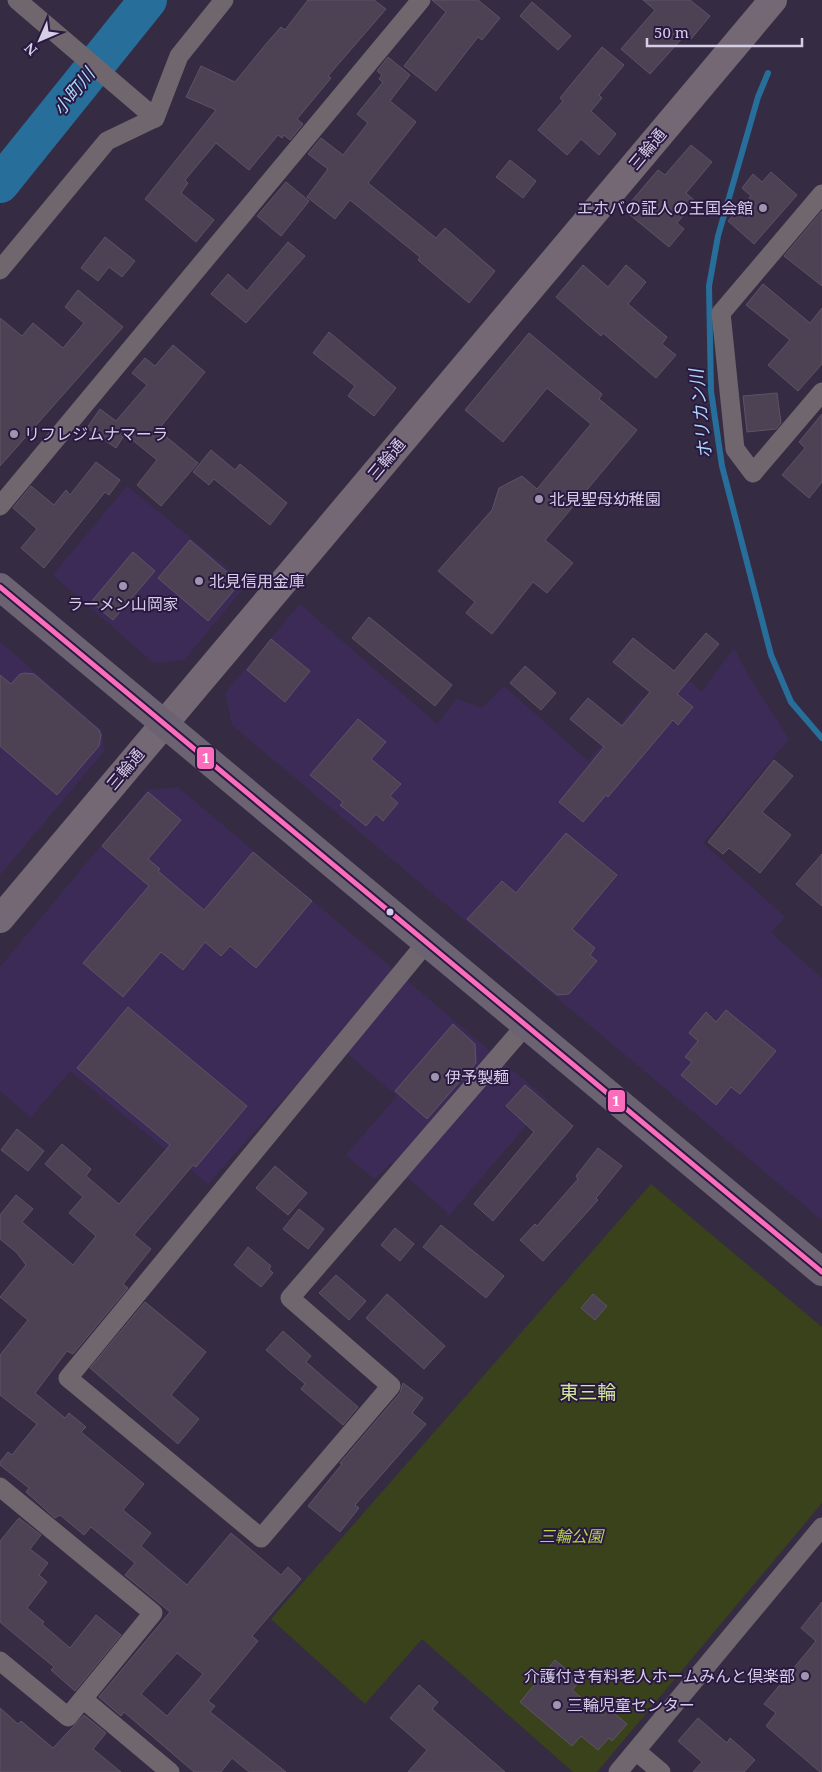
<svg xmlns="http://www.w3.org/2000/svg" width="822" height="1772" viewBox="0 0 822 1772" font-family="'Noto Serif','Noto Sans JP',serif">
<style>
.built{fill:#3c2b57}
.green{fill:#3a421c}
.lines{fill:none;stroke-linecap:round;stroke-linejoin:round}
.stream{stroke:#276e9a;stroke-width:6}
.river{stroke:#276e9a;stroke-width:38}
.building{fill:#4c4254;stroke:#5e5366;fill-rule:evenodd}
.street{stroke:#70676e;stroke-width:19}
.secondary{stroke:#736873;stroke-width:28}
.highway{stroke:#6c6372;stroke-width:28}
.bus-1-casing{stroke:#291941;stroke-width:9}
.bus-1{stroke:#fb6dba;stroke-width:5}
.poi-dot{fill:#9e95ae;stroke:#291941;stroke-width:2}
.bus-dot{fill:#d6cde7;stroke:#291941;stroke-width:2}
.labels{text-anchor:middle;stroke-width:4;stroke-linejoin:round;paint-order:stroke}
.street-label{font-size:16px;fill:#d6cde7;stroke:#291941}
.poi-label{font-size:16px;fill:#d6cde7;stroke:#291941;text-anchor:start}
.park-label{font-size:16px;font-style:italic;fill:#b9d54f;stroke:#291941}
.water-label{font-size:18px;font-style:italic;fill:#abd7f8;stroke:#291941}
.quarter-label{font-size:19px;fill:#d3e69b;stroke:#291941}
.line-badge{stroke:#291941;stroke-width:2}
.badge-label{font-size:14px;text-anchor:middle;font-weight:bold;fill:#fff}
</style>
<rect width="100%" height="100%" fill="#352c43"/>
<!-- built -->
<g class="built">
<path d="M127 486 247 584 184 660 154 663 53 575Z"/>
<path d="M300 604 437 724 457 699 482 708 504 686 588 761 643 697 648 702 678 669 701 692 734 648 749 677 789 739 703 843 785 917 771 933 822 978V1220L232 725 225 693Z"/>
<path d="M0 642 102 730 104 751 0 875Z"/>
<path d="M178 787 548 1100 446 1219 447 1212 391 1163 374 1179 346 1155 397 1096 334 1042 208 1184 70 1071 31 1117 0 1091V967L147 790Z"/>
</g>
<!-- green -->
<path class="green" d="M651 1184 822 1327V1503L597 1772H573L422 1639 365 1704 271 1619Z"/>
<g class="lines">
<!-- stream -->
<path class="stream" d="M768 73 758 97 718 236 709 286 711 391 722 466 771 655 791 702 822 738"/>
<!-- river -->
<path class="river" d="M0 184 148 0"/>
</g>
<!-- building -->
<g class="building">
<path d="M308 0H374L386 9 328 76 331 78 297 119 303 124 290 140 284 135 282 138 278 135 249 170 216 143 185 180 188 183 181 193 214 220 196 242 145 199 216 110 186 97 201 66 235 82 266 44 281 27 285 30Z"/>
<path d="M432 0H478L500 18 482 40 478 37 436 91 404 66 446 12Z"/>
<path d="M643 0H690L710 16 691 39 685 35 650 74 621 49 655 10Z"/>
<path d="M532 2 571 36 558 50 520 16Z"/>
<path d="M602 47 624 65 599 95 602 98 591 111 616 134 599 155 581 139 567 155 538 130 563 101 560 98Z"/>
<path d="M388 57 410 75 390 101 416 122 368 183 436 238 445 228 495 271 469 303 418 260 420 257 350 200 335 219 307 197 328 169 308 154 321 138 343 155 368 123 357 114 383 82 379 79 382 75 377 71Z"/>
<path d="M691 145 712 162 686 193 695 201 677 223 684 229 669 247 624 210 658 170 665 175Z"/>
<path d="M510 160 536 181 523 198 496 177Z"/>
<path d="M771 172 797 195 754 244 728 221 751 196 742 188 753 174 762 182Z"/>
<path d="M286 182 309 201 281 236 257 216Z"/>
<path d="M822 211V286L784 256Z"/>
<path d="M105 237 135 261 122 277 109 267 98 281 81 268Z"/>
<path d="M288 242 305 256 246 323 211 294 228 274 247 291Z"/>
<path d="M583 265 608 287 626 265 646 282 628 304 667 337 662 344 676 355 656 378 603 333 601 336 556 297Z"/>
<path d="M763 284 810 323 822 308V364L798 391 768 365 790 340 746 305Z"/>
<path d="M78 290 123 327 0 466V318L22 336 33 323 63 348 84 323 65 307Z"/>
<path d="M329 332 396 388 374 416 348 396 355 386 313 353Z"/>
<path d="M529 333 602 394 599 399 637 430 545 540 573 563 547 593 533 582 492 634 466 613 475 602 438 571 492 510 499 488 522 476 537 489 591 424 547 388 503 442 465 410Z"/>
<path d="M173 345 205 372 158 430 198 463 161 506 137 485 157 460 125 434 116 448 87 428 100 409 116 421 147 385 132 373 145 358 155 366Z"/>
<path d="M777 393 781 423 776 429 747 432 743 396Z"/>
<path d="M822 414V482L809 498 782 475 805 448 799 442Z"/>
<path d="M211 450 235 470 240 464 287 503 270 525 214 479 209 485 193 472Z"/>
<path d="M96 462 120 480 109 495 105 492 44 568 21 548 37 529 13 508 31 486 54 505 66 490 70 495Z"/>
<path d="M190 540 240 583 208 621 158 578Z"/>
<path d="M133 552 155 571 113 620 91 602Z"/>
<path d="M369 617 452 685 435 706 352 638Z"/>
<path d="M706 633 719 644 677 694 693 707 678 725 673 720 608 797 606 795 583 822 559 802 604 747 570 719 588 698 622 726 650 692 613 662 633 638 674 671Z"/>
<path d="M271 639 310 671 285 702 247 670Z"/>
<path d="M525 666 556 693 541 710 510 683Z"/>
<path d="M25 673 34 674 99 730 101 735 99 746 57 795 0 746V675L11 684 20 674Z"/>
<path d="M358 719 386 742 371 759 401 784 390 796 398 803 383 821 376 814 366 826 340 805 343 802 310 775Z"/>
<path d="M774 760 793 776 762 812 791 835 760 873 729 848 723 854 708 842Z"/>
<path d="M148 792 181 820 148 859 160 869 158 871 204 910 253 852 312 901 256 968 230 946 221 956 205 942 183 970 161 952 123 997 83 963 149 886 102 846Z"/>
<path d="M566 833 617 875 572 929 595 948 590 955 597 961 569 994 557 995 467 919 502 881 516 893Z"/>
<path d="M822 854V906L796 884Z"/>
<path d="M128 1007 247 1106 196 1167 193 1165 134 1235 151 1249 123 1284 128 1288 73 1354 67 1351 35 1393 65 1418 69 1413 86 1427 81 1432 144 1484 123 1510 151 1533 141 1546 187 1585 231 1533 281 1575 288 1567 301 1579 252 1636 258 1641 208 1701 215 1706 210 1712 286 1772H249L232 1758 221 1772H194L124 1712 121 1716 99 1697 170 1612 125 1575 135 1563 91 1527 84 1535 60 1515 55 1518 26 1492 29 1488 0 1465V1462L8 1452 12 1455 37 1424 0 1395V1355L28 1320 0 1297 26 1265 17 1253 0 1239V1215L16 1195 33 1209 22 1222 73 1265 96 1236 69 1213 83 1197 45 1164 62 1144 91 1169 86 1176 119 1204 170 1145 77 1068ZM177 1653 203 1674 167 1716 141 1694Z"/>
<path d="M726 1010 776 1051 740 1094 731 1087 716 1105 681 1075 692 1062 685 1057 698 1041 689 1033 706 1012 716 1022Z"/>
<path d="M453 1024 475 1044 476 1063 427 1119 395 1091Z"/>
<path d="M525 1085 573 1126 493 1221 474 1204 534 1132 506 1106Z"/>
<path d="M17 1129 44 1151 28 1171 1 1150Z"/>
<path d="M598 1148 622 1166 596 1198 598 1200 543 1261 520 1240 535 1224 537 1226 578 1179 576 1176Z"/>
<path d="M275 1166 307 1193 288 1215 256 1188Z"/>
<path d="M299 1209 324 1229 308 1249 283 1229Z"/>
<path d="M441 1225 504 1276 486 1298 423 1247Z"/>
<path d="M395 1228 414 1244 400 1261 381 1245Z"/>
<path d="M248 1247 271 1266 269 1269 273 1273 261 1287 234 1265Z"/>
<path d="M336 1275 366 1301 349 1320 319 1293Z"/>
<path d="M387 1294 445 1346 424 1369 366 1318Z"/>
<path d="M593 1294 607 1306 595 1320 581 1308Z"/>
<path d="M145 1302 206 1352 171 1395 199 1419 178 1444 90 1368Z"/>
<path d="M283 1331 311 1356 306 1362 358 1407 343 1425 301 1389 305 1384 266 1350Z"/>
<path d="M403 1383 423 1398 412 1413 426 1424 355 1505 359 1508 340 1532 308 1506 342 1464 340 1463 400 1393Z"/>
<path d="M19 1518 41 1535 30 1549 48 1563 39 1575 47 1582 27 1608 44 1622 42 1624 70 1648 96 1615 121 1635 75 1691 51 1670 54 1667 0 1622V1541Z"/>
<path d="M822 1602V1772H820L766 1726 776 1713 764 1704 816 1641 801 1628Z"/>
<path d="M555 1660 580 1681 572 1690 603 1716 609 1709 627 1724 612 1741 609 1738 598 1750 581 1736 572 1746 520 1702Z"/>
<path d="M419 1685 438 1702 432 1709 505 1772H408L427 1750 390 1718Z"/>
<path d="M0 1708 18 1724 21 1721 53 1748 84 1715 106 1733 93 1749 121 1772H0Z"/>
<path d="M698 1718 727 1743 730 1738 755 1760 744 1772H693L702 1762 678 1741Z"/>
</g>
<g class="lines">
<!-- street -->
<g class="street">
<path d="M17 0 155 118"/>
<path d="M822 194 721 313 735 449 753 473 822 392"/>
<path d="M0 270 107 141 155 118 179 56 224 0"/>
<path d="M0 506 421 0"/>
<path d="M426 943 68 1378 261 1538 391 1386 290 1298 525 1026"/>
<path d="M0 1487 153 1613 68 1717 0 1661"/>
<path d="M83 1699 170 1772"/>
<path d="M636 1751 661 1772"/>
<path d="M618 1772 822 1527"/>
</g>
<!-- secondary -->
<path class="secondary" d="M0 919 773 0"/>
<!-- highway -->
<path class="highway" d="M0 587 822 1272"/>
<!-- bus-1 casing -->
<g class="bus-1-casing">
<path id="bus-1" d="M0 587 822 1272"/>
</g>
<!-- bus-1 -->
<use href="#bus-1" class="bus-1"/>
</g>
<!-- markers -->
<g class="poi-dot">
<circle cx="763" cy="208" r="5"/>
<circle cx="14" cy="434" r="5"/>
<circle cx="539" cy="499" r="5"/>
<circle cx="199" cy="581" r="5"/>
<circle cx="123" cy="586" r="5"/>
<circle cx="435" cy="1077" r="5"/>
<circle cx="805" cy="1676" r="5"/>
<circle cx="557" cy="1705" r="5"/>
</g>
<circle class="bus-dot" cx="390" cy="912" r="4.5"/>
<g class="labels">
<!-- street labels -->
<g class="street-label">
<text transform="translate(647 149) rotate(-50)" y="6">三輪通</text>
<text transform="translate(386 459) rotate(-50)" y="6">三輪通</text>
<text transform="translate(125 769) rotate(-50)" y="6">三輪通</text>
</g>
<!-- poi labels -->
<g class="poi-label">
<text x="753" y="214" text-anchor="end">エホバの証人の王国会館</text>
<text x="24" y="440">リフレジムナマーラ</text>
<text x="549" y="505">北見聖母幼稚園</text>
<text x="209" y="587">北見信用金庫</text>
<text x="123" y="610" text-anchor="middle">ラーメン山岡家</text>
<text x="445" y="1083">伊予製麺</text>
<text x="795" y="1682" text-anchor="end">介護付き有料老人ホームみんと倶楽部</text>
<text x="567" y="1711">三輪児童センター</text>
</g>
<!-- park labels -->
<g class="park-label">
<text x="571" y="1542">三輪公園</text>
</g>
<!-- water labels -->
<g class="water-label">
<text transform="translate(74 92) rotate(-51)" y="6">小町川</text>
<text transform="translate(701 414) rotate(-96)" y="6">ホリカン川</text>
</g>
<!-- quarter labels -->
<g class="quarter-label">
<text x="588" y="1399">東三輪</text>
</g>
</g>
<g class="line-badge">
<rect x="196" y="746" width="19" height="24" rx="5" fill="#fb6dba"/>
<rect x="607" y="1089" width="19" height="24" rx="5" fill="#fb6dba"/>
</g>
<g class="badge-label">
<text x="206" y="763">1</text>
<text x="616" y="1106">1</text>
</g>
<!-- north arrow -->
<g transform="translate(40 40) rotate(225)" stroke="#291941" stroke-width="4" paint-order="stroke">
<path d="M0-4L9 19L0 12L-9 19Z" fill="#d6cde7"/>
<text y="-8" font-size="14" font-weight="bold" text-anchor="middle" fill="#d6cde7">N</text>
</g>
<!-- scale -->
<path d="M647 38v8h155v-8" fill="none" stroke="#d6cde7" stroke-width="2.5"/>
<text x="654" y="38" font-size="15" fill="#d6cde7" stroke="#291941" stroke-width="4" paint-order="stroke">50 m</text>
</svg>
